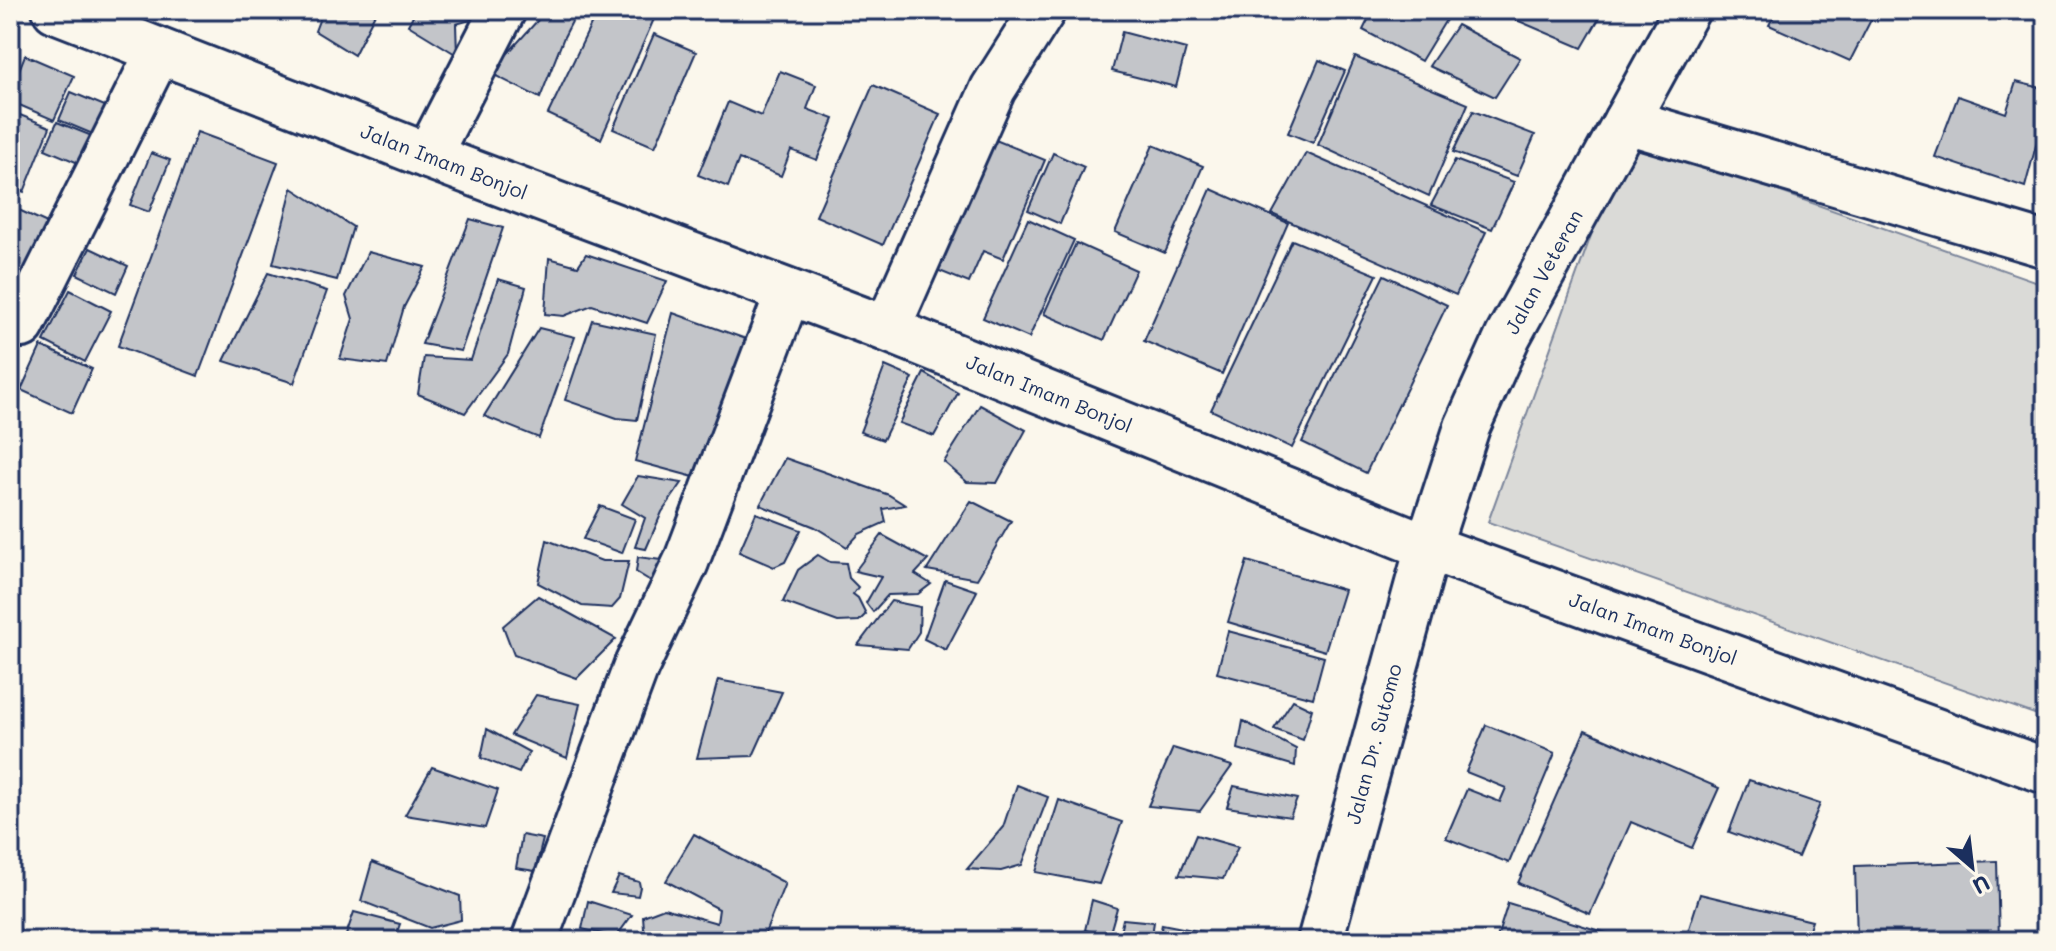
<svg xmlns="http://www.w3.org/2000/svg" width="2056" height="951" viewBox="0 0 2056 951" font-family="Mali,sans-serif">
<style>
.green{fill:#dadad7;stroke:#7a849a;stroke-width:2}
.building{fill:#c3c5c9;stroke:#1b2f5e;stroke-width:2}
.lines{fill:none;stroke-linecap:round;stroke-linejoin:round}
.street-casing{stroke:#1b2f5e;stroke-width:50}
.secondary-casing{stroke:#1b2f5e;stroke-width:50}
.primary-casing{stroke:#1b2f5e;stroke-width:50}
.street{stroke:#fbf7ec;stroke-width:44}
.secondary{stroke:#fbf7ec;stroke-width:44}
.primary{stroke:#fbf7ec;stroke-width:44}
.labels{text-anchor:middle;stroke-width:7;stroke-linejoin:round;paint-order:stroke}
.street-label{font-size:20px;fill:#1b2f5e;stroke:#fbf7ec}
</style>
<rect width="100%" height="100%" fill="#fbf7ec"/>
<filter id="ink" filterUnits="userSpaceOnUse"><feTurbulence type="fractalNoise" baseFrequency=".0125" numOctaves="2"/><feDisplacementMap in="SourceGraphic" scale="16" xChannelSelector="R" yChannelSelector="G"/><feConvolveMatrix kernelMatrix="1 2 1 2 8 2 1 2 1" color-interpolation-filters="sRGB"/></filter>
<g filter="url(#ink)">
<!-- green -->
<path class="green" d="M1626 138 2046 285V718L1488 522Z"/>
<!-- building -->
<g class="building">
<path d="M323 10H377L354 55 315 31Z"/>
<path d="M416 10H485L482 17 456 24 457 55 408 25Z"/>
<path d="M547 10H578L564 37 540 98 490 73Z"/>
<path d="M598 10 632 13 633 10H658L601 139 548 114Z"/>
<path d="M1373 10H1452L1421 61 1363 30Z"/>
<path d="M1493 10H1584L1600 17 1582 48Z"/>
<path d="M1777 10H1876L1850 61 1769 25Z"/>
<path d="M1457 25 1520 58 1495 97 1429 66Z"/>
<path d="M1122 32 1186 49 1176 87 1112 71Z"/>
<path d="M654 34 696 52 655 147 613 129Z"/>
<path d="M25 55 74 76 54 120 10 101V92Z"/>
<path d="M1355 57 1468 104 1429 196 1318 145Z"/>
<path d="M1319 60 1345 71 1313 143 1288 133Z"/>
<path d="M780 71 816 85 807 109 834 119 817 160 791 150 781 176 739 159 728 187 698 175 728 102 761 116Z"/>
<path d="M2016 82 2046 89V108L2025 187 1935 157 1958 96 2006 113Z"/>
<path d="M873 85 940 114 883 245 816 216Z"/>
<path d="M71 92 112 109 100 137 59 120Z"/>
<path d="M10 111 50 127 24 192 10 186Z"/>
<path d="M1473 111 1535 135 1517 176 1453 152Z"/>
<path d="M57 122 102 140 90 168 45 149Z"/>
<path d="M197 132 278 162 198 376 118 346Z"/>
<path d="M993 139 1045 160 1003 259 983 251 969 283 937 270Z"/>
<path d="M1153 145 1203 166 1165 253 1115 232Z"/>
<path d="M151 153 170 160 149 212 130 205Z"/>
<path d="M1053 153 1084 167 1060 224 1028 210Z"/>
<path d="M1306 153 1486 232 1456 295 1272 214Z"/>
<path d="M1455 160 1514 182 1492 229 1431 205Z"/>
<path d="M292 188 353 227 337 280 273 264Z"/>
<path d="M1211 189 1288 223 1222 374 1144 341Z"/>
<path d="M10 206 56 227 23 289 10 283Z"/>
<path d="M470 219 503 228 461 351 422 344Z"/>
<path d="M1028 219 1074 240 1029 338 983 318Z"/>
<path d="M1292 240 1377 275 1292 448 1211 410Z"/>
<path d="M1076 243 1136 270 1104 340 1044 314Z"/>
<path d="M90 248 128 266 116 293 77 274Z"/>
<path d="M368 252 425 267 404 307 387 365 340 359 353 319 346 296Z"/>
<path d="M586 254 667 281 647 323 592 305 564 316 545 314 549 258 578 266Z"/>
<path d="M268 273 327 291 294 383 224 361Z"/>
<path d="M1384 275 1447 305 1366 473 1302 442Z"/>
<path d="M498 279 526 287 508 354 465 413 418 394 424 357 471 360Z"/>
<path d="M70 290 111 311 85 362 44 341Z"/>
<path d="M673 313 763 345 694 477 635 461Z"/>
<path d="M592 320 656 334 637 420 617 418 565 400Z"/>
<path d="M539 328 575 337 539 438 484 416Z"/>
<path d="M41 346 92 369 72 413 21 390Z"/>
<path d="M885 366 913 378 883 440 860 432Z"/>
<path d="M924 373 958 393 934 436 899 423Z"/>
<path d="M980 405 1026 430 997 483 967 482 944 462Z"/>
<path d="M785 458 889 495 905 505 883 509 886 522 859 534 847 547 815 527 760 505Z"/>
<path d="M638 476 682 483 662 512 646 549 635 547 645 518 622 504Z"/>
<path d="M971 501 1011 521 977 579 927 570Z"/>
<path d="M600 506 635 519 622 553 583 539Z"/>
<path d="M756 513 801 530 785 562 774 567 739 552Z"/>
<path d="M882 535 928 560 915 574 931 584 918 594 888 595 873 612 866 603 881 577 855 571Z"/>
<path d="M547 540 602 561H629L620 599 612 608 582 606 538 583Z"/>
<path d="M818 555 830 562 846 563 849 578 858 587 853 594 858 598 866 614 859 621 838 622 783 602 798 570Z"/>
<path d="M638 557 669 561 654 583 636 572Z"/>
<path d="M1247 561 1344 590 1325 651 1228 622Z"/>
<path d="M945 580 977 591 946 650 924 639Z"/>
<path d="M538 596 616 639 577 678 514 655 503 626Z"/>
<path d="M891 601 920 607 919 632 908 649 858 645Z"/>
<path d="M1228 631 1324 657 1313 698 1217 673Z"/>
<path d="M718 680 782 692 753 756 697 758Z"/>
<path d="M536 695 580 704 567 758 511 735Z"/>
<path d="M1293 700 1312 709 1303 740 1274 729Z"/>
<path d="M1243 721 1296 749 1295 766 1238 749Z"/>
<path d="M1486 725 1555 753 1509 863 1446 838 1467 789 1500 802 1506 788 1466 772Z"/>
<path d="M487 729 529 752 519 773 481 758Z"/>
<path d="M1585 730 1719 788 1692 848 1631 822 1590 914 1518 883Z"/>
<path d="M1173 748 1232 766 1200 811 1148 806Z"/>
<path d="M432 767 498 790 485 828 405 815Z"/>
<path d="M1749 780 1820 804 1798 857 1729 832Z"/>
<path d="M1017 785 1048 797 1022 865 1001 871 967 869 1003 827Z"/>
<path d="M1234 786 1297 799 1290 817 1227 807Z"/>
<path d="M1059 800 1122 822 1099 884 1036 872Z"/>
<path d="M694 834 785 883 762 941H645L643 916 664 908 717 923 719 909 666 881Z"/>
<path d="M522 835 543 839 535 871 516 868Z"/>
<path d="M1196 835 1238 847 1223 879 1179 875Z"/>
<path d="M1997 861 1999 941H1857L1855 866Z"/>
<path d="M372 862 460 896 461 920 430 928 361 901Z"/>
<path d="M619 876 639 882 640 887 638 896 611 893Z"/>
<path d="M1700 894 1812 921 1805 941H1685Z"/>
<path d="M1092 900 1117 908 1109 936 1085 930Z"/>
<path d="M588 901 632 915 616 937 582 929Z"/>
<path d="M1508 903 1633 941H1496Z"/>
<path d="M354 912 400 924 394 941H344Z"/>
<path d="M1123 919 1154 922 1151 941H1118Z"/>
<path d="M1162 924 1208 933 1204 941H1159Z"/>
</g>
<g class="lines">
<!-- street casing -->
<g class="street-casing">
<g id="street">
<path d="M1626 121 2046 245"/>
<path d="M428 156 503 10"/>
<path d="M22 325 159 51"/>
<path d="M887 329 993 89 1043 10"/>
<path d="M1428 547 1467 427 1508 336 1687 10"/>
<path d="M534 941 636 667 686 562 788 293"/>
</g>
</g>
<!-- secondary casing -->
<g class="secondary-casing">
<path id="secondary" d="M1320 941 1428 547"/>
</g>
<!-- primary casing -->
<g class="primary-casing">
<path id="primary" d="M55 10 428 156 887 329 1428 547 2046 771"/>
</g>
<!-- street -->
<use href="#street" class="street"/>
<!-- secondary -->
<use href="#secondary" class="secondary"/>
<!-- primary -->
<use href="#primary" class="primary"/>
</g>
</g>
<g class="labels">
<!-- street labels -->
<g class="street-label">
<text transform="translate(444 162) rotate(21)" y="7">Jalan Imam Bonjol</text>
<text transform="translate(1544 272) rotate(-61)" y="7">Jalan Veteran</text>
<text transform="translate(1049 394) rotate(22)" y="7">Jalan Imam Bonjol</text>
<text transform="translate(1653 629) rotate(20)" y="7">Jalan Imam Bonjol</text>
<text transform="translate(1374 744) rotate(-75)" y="7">Jalan Dr. Sutomo</text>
</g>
</g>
<!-- margin -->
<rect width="2056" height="951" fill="none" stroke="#fbf7ec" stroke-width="40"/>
<rect x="20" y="20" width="2016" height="911" fill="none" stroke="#1b2f5e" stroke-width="3" filter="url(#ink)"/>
<!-- north arrow -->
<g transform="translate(1972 867) rotate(152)" stroke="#fbf7ec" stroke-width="6" paint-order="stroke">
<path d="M0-6L14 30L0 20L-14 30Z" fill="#1b2f5e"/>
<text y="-12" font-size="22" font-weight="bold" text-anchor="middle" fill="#1b2f5e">U</text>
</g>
</svg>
